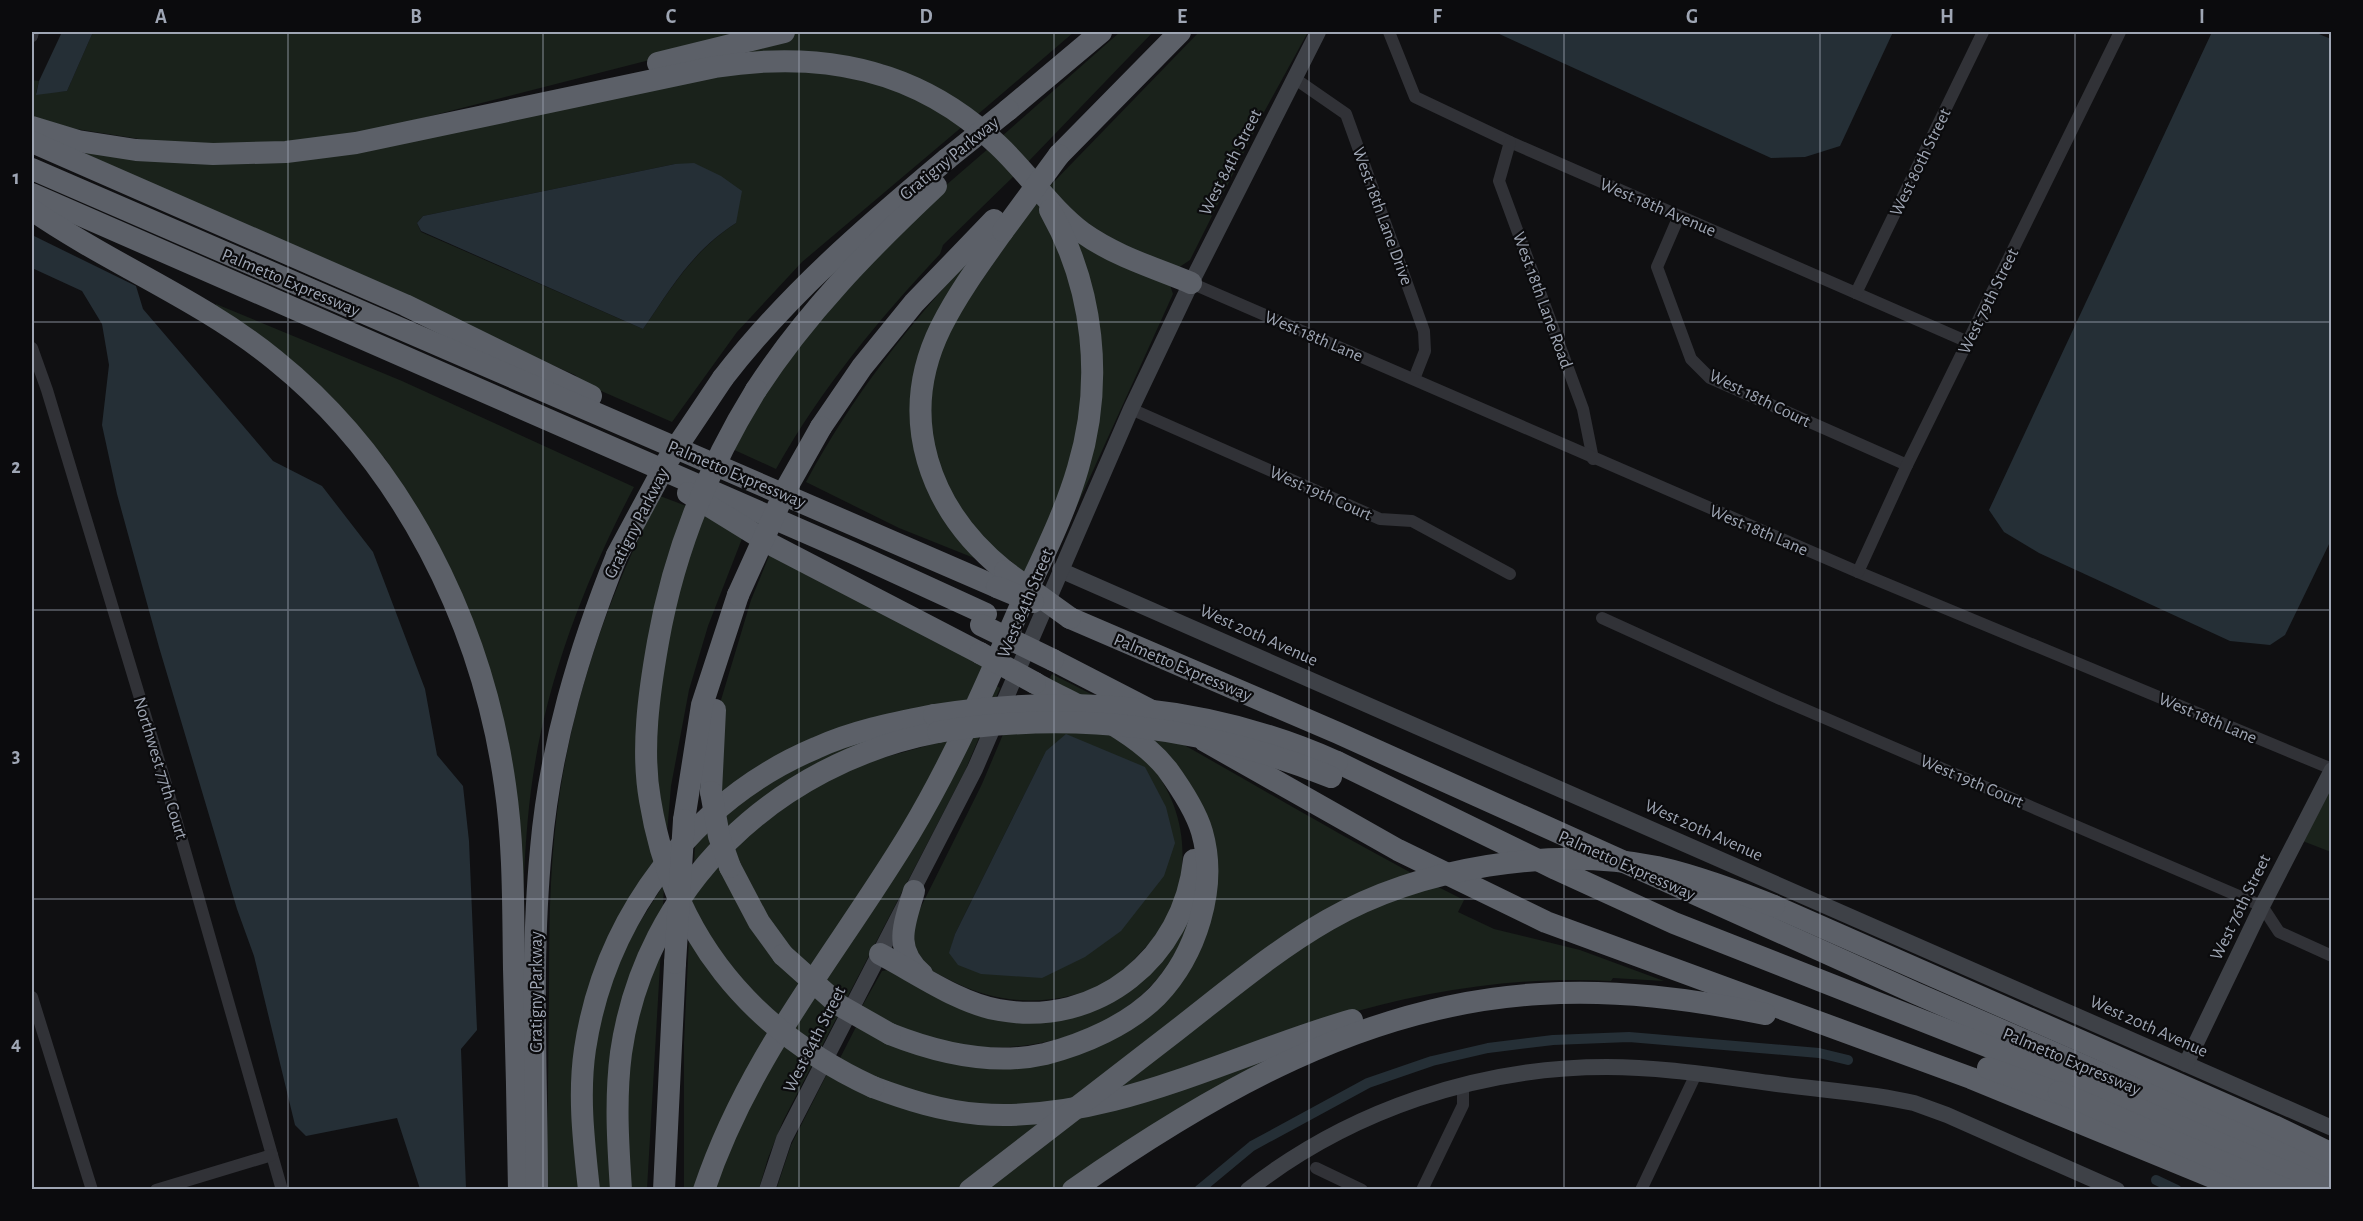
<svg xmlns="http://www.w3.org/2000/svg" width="2363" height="1221" viewBox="0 0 2363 1221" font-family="'Alegreya Sans',sans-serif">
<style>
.green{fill:#1a221b;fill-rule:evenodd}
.water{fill:#252f36}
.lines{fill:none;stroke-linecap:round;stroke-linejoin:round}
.canal{stroke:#252f36;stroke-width:10}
.street{stroke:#313237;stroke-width:12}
.secondary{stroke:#3e4147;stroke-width:16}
.highway{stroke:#5c6068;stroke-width:22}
.highway-bridge{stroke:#5c6068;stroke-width:22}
.grid{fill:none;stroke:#9fa6b4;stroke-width:1.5;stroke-opacity:0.55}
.labels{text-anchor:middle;stroke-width:4.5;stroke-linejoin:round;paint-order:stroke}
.street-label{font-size:18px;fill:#9fa6b4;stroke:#0b0b0d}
.neatline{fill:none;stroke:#9fa6b4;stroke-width:2}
.grid-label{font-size:20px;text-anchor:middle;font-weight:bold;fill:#9fa6b4}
</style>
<rect width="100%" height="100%" fill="#101012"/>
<!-- green -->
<g class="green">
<path d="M93 32H759L360 134 337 138 196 148 32 122V80L39 81 36 93 67 91Z"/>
<path d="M797 32H1074L977 115 883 64 668 65Z"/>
<path d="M1120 32H1153L1027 163 1001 137Z"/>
<path d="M1199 32H1308L1263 114 1190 260 1178 268 1088 231 1046 190Z"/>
<path d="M784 65 898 88 963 126 802 262 737 332 672 422 583 383 575 375 289 249 52 138 195 159ZM675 164 736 223C693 251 672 287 643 329L421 232 417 223 423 216Z"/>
<path d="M989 148 1015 175 943 245 940 254C878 320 821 389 776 469L730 448 770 380 908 218Z"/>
<path d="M1036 201 1063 248 1082 309 1083 428 1028 575 984 541 945 485 930 430 929 393 947 331Z"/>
<path d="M1074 232 1170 285 1173 294 1042 583 1090 455Z"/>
<path d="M982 247 916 416 979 560 899 528 806 482C852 396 914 317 982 247Z"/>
<path d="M216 304 402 381 634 487C587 576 548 675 533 776 527 815 525 855 523 895L510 791 410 497 384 457 381 458 214 308Z"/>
<path d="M660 496 689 507 743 536 708 626 689 690 671 786 666 845 597 977 584 1189 546 1190C548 1126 548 1063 549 999 549 937 549 875 557 813 571 703 608 594 660 496Z"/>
<path d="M771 551 989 666 972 703 900 714 719 797 721 700 751 600Z"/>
<path d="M1052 674C1192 744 1323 830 1464 900L1458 912 1494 929 1580 950 1664 981 1613 978 1611 981C1510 975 1404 994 1308 1026 1212 1057 1095 1111 994 1106 937 1104 889 1083 838 1062L857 1025 977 1061 1124 1026 1207 915 1188 787 1048 681Z"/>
<path d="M995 685 1000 688 965 771 783 1121 768 1158 759 1189 707 1190 717 1159Z"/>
<path d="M1004 732H1114C1125 742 1139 751 1148 762 1196 817 1194 901 1142 951 1132 961 1121 976 1109 982 1059 1006 1006 1007 956 983 947 978 936 974 928 968 921 962 915 950 910 942L914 921 982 784ZM1046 751 950 953 955 934Z"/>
<path d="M874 736 694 866 695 841 710 825 784 771Z"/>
<path d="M955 738 943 763 810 971 775 933 731 846 813 788 864 763Z"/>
<path d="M2331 777V852L2300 840Z"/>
<path d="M719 858 802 983 776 1020 758 1004 691 910 692 891Z"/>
<path d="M664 884 663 909 640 955 612 1189 597 1190 589 1109 596 1034 621 952Z"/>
<path d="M1189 916C1187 933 1180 944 1172 958 1127 1034 1024 1060 941 1042 914 1036 886 1020 860 1010L882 971 888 970 956 1002 1076 1009Z"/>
<path d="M689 938 769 1032 697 1189 684 1190V1042Z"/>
<path d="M661 948 647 1189 628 1190V1048Z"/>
<path d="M1284 1054 1128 1142 1059 1189 776 1190 791 1145 828 1072 986 1120Z"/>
</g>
<!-- water -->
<g class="water">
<path d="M62 32H93L67 91 36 95 39 81Z"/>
<path d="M1495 32H1893L1840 146 1805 157 1771 158Z"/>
<path d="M2212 32H2314L2331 39V540L2285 635 2270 645 2230 641 2039 553 2004 532 1989 510Z"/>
<path d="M694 163 721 176 742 191 736 223C692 251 672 287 643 329L421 231 417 223 423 216 675 164Z"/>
<path d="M32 235 136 286 143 309 273 461 322 486 373 552 425 689 437 755 463 786 469 841 477 1030 461 1049 466 1189H420L397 1118 306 1136 295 1125 254 956 237 909 159 647 117 494 102 425 109 365 102 324 82 291 32 268Z"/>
<path d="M1066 734 1145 767 1166 807 1175 843 1164 876 1121 931 1085 957 1042 978 981 974 958 965 949 953 955 934 1046 751Z"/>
</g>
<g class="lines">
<!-- canal -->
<g class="canal">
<path d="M2156 1180 2177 1190"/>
<path d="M1199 1190 1252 1146 1368 1083 1432 1061 1488 1048 1553 1040 1629 1037 1819 1053 1848 1060"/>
</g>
<!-- street -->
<g class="street">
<path d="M1389 32 1415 97 1510 142 1968 342"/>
<path d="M32 36 33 32"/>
<path d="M1294 78 1346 114 1424 331 1425 351 1414 379"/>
<path d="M1510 142 1499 181 1583 409 1593 459"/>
<path d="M1679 216 1657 267 1691 359 1710 378 1907 465"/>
<path d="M1191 283 1858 572 2332 769"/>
<path d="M1856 293 1983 32"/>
<path d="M32 348 47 390 165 781 282 1190"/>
<path d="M1131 409 1380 519 1412 521 1510 574"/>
<path d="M1858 572 1907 465 2120 32"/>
<path d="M1602 618 1778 698 2262 906 2279 932 2332 956"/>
<path d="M32 997 92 1190"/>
<path d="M1316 1168 1362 1190"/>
<path d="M156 1190 272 1155"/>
<path d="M1422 1190 1463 1105V1085"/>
<path d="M1641 1190 1696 1074"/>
</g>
<!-- secondary -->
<g class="secondary">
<path d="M1060 570 2332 1128"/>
<path d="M2186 1064 2262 906 2332 770"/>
<path d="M767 1190 784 1139 975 769 1131 409 1191 283 1318 32"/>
<path d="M1248 1190C1350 1110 1479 1067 1607 1067 1662 1067 1716 1076 1770 1083 1818 1090 1867 1092 1914 1103L1947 1115 2117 1190"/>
</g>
<!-- highway -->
<g class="highway">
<path d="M658 63 784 32"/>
<path d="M1008 110 1101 32"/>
<path d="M32 127 78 141 136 150 213 154 286 152 356 143 715 67C821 50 918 68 998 145 1028 173 1050 208 1083 233 1115 256 1155 268 1191 283"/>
<path d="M32 142 405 305 591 396"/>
<path d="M1059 155 1180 32"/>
<path d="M32 169 997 587"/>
<path d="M32 194 853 553 986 614"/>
<path d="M32 210C110 264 200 299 275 360 403 463 482 623 505 785 514 846 513 907 514 969 516 1043 518 1116 519 1190"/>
<path d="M1003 231C981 262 958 293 941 327 896 418 929 510 1005 571"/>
<path d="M723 378C788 294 866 227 947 159"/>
<path d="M756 390C806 313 869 249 936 186"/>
<path d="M821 427 862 367 914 303 994 220"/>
<path d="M688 493 774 546 980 653"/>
<path d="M1070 618 1338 733 1915 993 2332 1173"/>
<path d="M1053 660 1150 710"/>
<path d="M1205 741 1398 850 1546 922 1971 1078 2244 1190"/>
<path d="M1337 762 1556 869 1674 923 2025 1061 2329 1190"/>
<path d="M711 792 715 710"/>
<path d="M684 820 702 705 738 595"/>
<path d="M730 867 759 922 783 955"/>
<path d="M914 891C905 923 892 948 922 974"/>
<path d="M1774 906 2274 1126 2332 1154"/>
<path d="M880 954C915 972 960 1004 999 1010 1098 1028 1184 957 1194 860"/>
<path d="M890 1034C938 1053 993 1066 1045 1054 1084 1044 1128 1025 1157 996 1196 955 1218 888 1202 832 1196 811 1180 787 1167 769 1135 729 1078 707 1035 683"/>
<path d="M1988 1068 2072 1098"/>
<path d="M873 1087C908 1100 942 1111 979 1114 1108 1124 1230 1055 1352 1020"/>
<path d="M2059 1092 2287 1190"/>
<path d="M537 1190C537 1076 530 962 541 849 550 746 579 650 617 555"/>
<path d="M589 1190C584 1143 578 1096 585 1049 605 917 693 800 816 748 853 731 894 723 934 715"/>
<path d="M621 1190C618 1144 615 1099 621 1053 645 886 776 763 938 732"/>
<path d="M664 1190 675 963"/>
<path d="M704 1190C750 1053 837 954 910 833 955 758 989 678 1024 598 1043 556 1065 513 1078 468 1104 382 1094 288 1050 210"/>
<path d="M1073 1190C1213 1092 1366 1004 1540 994 1616 989 1691 999 1765 1014"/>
</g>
<!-- highway-bridge -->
<g class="highway-bridge">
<path d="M947 159 1008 110"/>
<path d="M1003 231 1059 155"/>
<path d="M756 390C707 469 674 551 658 642 649 693 641 749 650 800 672 935 750 1030 873 1087"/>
<path d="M617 555 668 460 723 378"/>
<path d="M1005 571 1070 618"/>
<path d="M997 587 1033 602"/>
<path d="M738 595 786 489 821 427"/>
<path d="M981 625 1053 660"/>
<path d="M980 653 1035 683"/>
<path d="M934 715C1070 694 1211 705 1337 762"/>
<path d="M938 732C1072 710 1206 726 1331 777"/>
<path d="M711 792 719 836 730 867"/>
<path d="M783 955 839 1005 890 1034"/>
<path d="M675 963 684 820"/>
<path d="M970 1190C1039 1137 1108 1084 1177 1030 1226 992 1274 951 1328 920 1421 867 1552 846 1657 867 1697 876 1736 891 1774 906"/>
</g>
</g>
<!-- grid -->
<path class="grid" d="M288 32V1190M543 32V1190M799 32V1190M1054 32V1190M1309 32V1190M1564 32V1190M1820 32V1190M2075 32V1190M32 322H2332M32 610H2332M32 899H2332"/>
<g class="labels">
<!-- street labels -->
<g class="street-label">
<text transform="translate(949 158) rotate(-39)" y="6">Gratigny Parkway</text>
<text transform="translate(1230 162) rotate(-63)" y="6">West 84th Street</text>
<text transform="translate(1920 162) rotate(-64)" y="6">West 80th Street</text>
<text transform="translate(1658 207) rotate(23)" y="6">West 18th Avenue</text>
<text transform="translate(1383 216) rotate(70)" y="6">West 18th Lane Drive</text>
<text transform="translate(291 282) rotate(23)" y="6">Palmetto Expressway</text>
<text transform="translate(1543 300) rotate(70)" y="6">West 18th Lane Road</text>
<text transform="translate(1988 301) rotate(-64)" y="6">West 79th Street</text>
<text transform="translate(1314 336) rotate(23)" y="6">West 18th Lane</text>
<text transform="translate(1760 398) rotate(26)" y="6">West 18th Court</text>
<text transform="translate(737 474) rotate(23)" y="6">Palmetto Expressway</text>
<text transform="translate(1321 493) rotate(24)" y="6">West 19th Court</text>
<text transform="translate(636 523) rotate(-63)" y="6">Gratigny Parkway</text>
<text transform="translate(1759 530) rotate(23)" y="6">West 18th Lane</text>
<text transform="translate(1025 603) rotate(-67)" y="6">West 84th Street</text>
<text transform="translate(1259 635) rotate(24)" y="6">West 20th Avenue</text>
<text transform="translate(1183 667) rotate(23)" y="6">Palmetto Expressway</text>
<text transform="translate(2208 718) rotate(23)" y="6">West 18th Lane</text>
<text transform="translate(161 768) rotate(73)" y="6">Northwest 77th Court</text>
<text transform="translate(1972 781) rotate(23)" y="6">West 19th Court</text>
<text transform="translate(1704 830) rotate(24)" y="6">West 20th Avenue</text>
<text transform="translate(1627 865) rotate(24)" y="6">Palmetto Expressway</text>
<text transform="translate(2240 907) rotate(-64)" y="6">West 76th Street</text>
<text transform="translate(536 992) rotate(-90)" y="6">Gratigny Parkway</text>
<text transform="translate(2149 1026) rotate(24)" y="6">West 20th Avenue</text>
<text transform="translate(814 1039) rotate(-63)" y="6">West 84th Street</text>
<text transform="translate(2072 1061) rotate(23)" y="6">Palmetto Expressway</text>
</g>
</g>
<!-- border -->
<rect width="2363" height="1221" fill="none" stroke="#0b0b0d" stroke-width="66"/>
<rect x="33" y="33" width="2297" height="1155" class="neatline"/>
<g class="grid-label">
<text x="161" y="23">A</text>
<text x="416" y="23">B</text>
<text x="671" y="23">C</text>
<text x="926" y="23">D</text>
<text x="1182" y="23">E</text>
<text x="1437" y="23">F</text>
<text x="1692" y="23">G</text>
<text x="1947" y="23">H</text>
<text x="2202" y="23">I</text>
<text x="16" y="184">1</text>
<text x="16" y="473">2</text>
<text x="16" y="762">3</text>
<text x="16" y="1050">4</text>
</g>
</svg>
